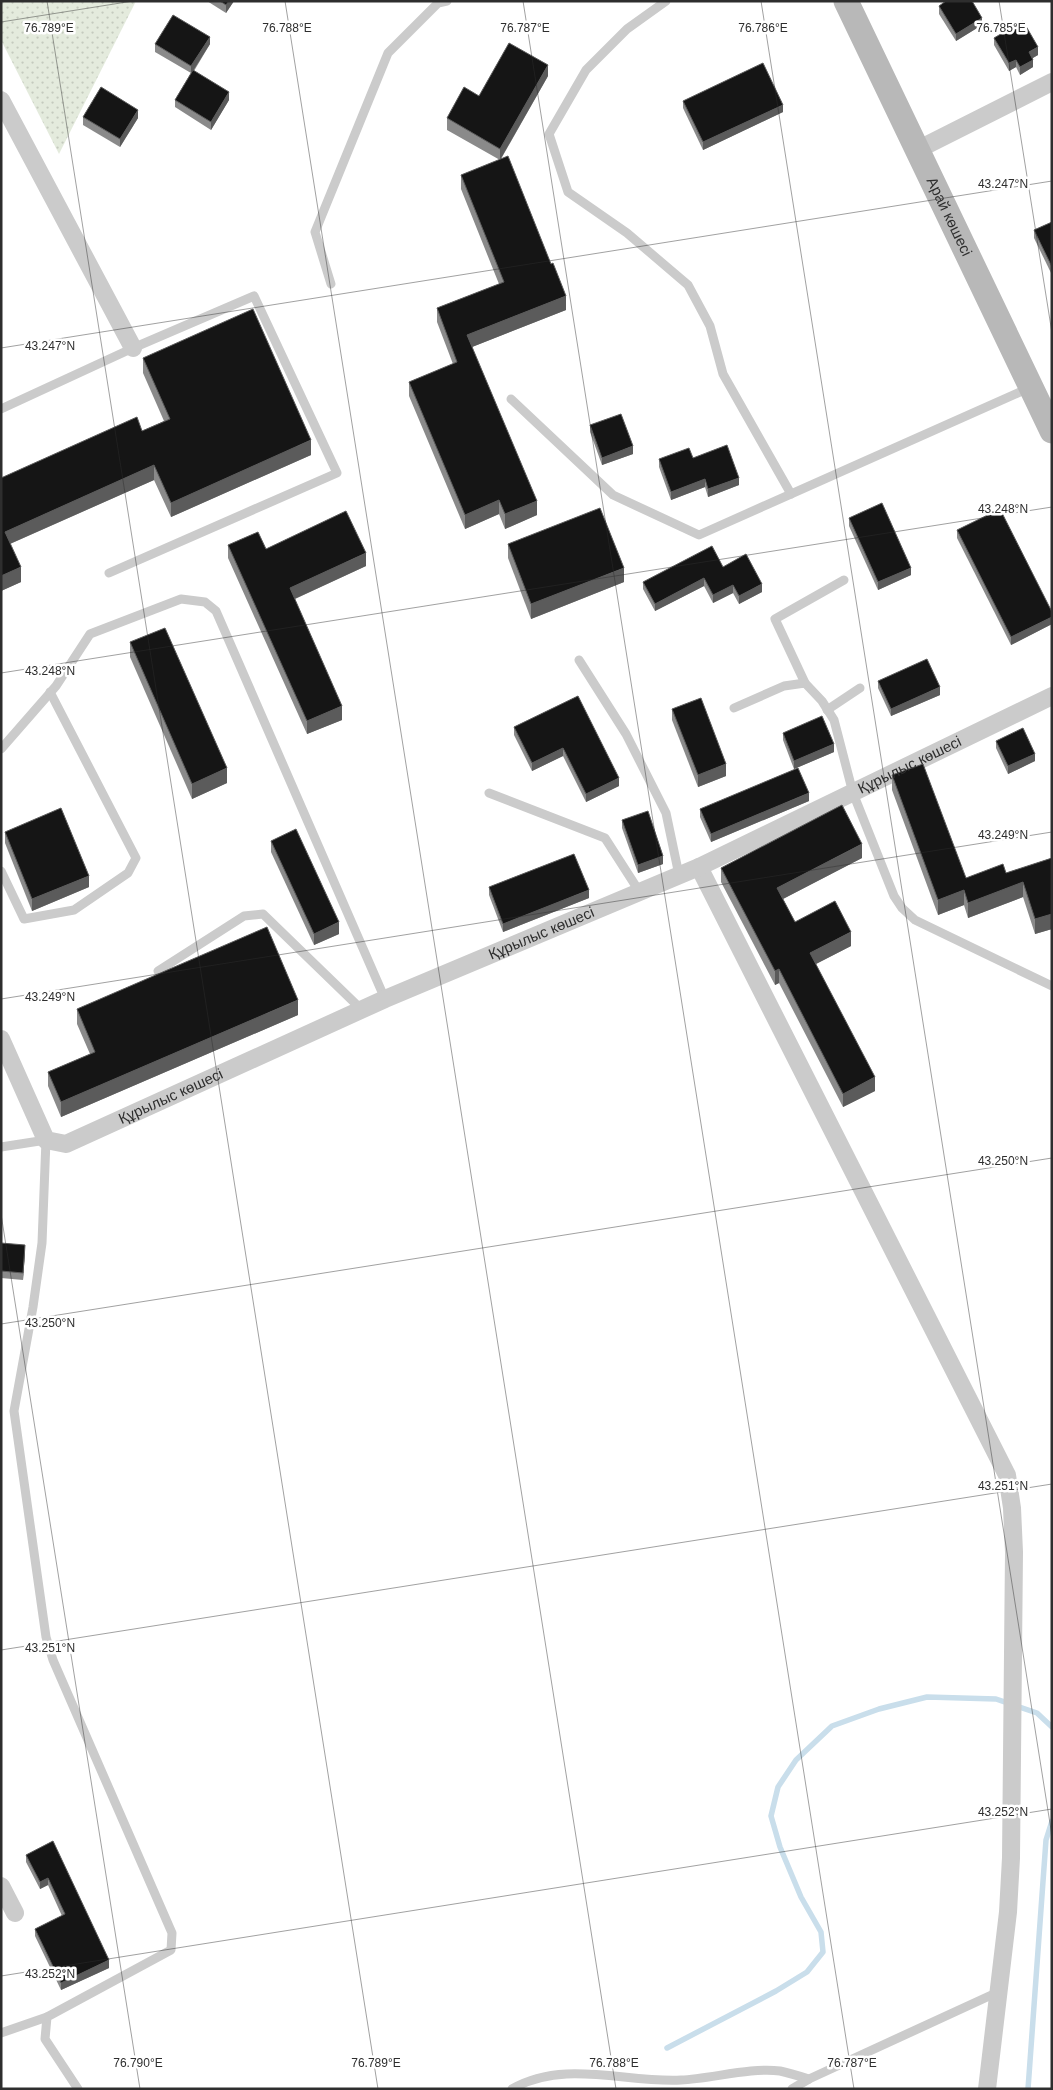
<svg xmlns="http://www.w3.org/2000/svg" width="1053" height="2090" viewBox="0 0 1053 2090" font-family="Helvetica,sans-serif">
<style>
.park{fill:url(#park-dots)}
.lines{fill:none;stroke-linecap:round;stroke-linejoin:round}
.stream{stroke:#c9deeb;stroke-width:5.5}
.lane{stroke:#cbcbcb;stroke-width:9}
.street{stroke:#cbcbcb;stroke-width:18}
.secondary{stroke:#b8b8b8;stroke-width:25}
.wall{fill:#8a8a8a}
.shaded-wall{fill:#5b5b5b}
.building{fill:#151515;stroke:#5b5b5b}
.ticks{fill:none;stroke:#2e2e2e;stroke-width:1;stroke-opacity:0.45}
.labels{text-anchor:middle;stroke-width:5;stroke-linejoin:round;paint-order:stroke}
.street-label{font-size:15px;fill:#2e2e2e;stroke:#fff}
.ticks-label{font-size:12px;text-anchor:middle;fill:#2e2e2e;stroke:#fff;stroke-width:5;stroke-linejoin:round;paint-order:stroke}
</style>
<defs>
<pattern id="park-dots" width="8" height="8" patternUnits="userSpaceOnUse" patternTransform="scale(1.25)"><rect width="8" height="8" fill="#e4ebdd"/><path d="M2 2h.1M6 6h.1" fill="none" stroke="#c4cabe" stroke-width="1.8" stroke-linecap="round"/></pattern>
</defs>
<rect width="100%" height="100%" fill="#fff"/>
<!-- park -->
<path class="park" d="M1 1H136L59 154 1 40Z"/>
<g class="lines">
<!-- stream -->
<g class="stream">
<path d="M667 2048 776 1991 807 1972 823 1952 821 1932 801 1897 780 1847 771 1816 778 1787 796 1760 832 1726 879 1709 927 1697 996 1699 1037 1713 1052 1727"/>
<path d="M1028 2089 1046 1840 1052 1821"/>
</g>
<!-- lane -->
<g class="lane">
<path d="M666 1 627 29 586 70 549 134 568 192 627 233 688 285 710 326 723 374 791 494"/>
<path d="M331 284 315 232 388 53 438 3 447 1"/>
<path d="M511 399 613 495 699 535 1029 388"/>
<path d="M1 409 133 348 254 296 337 473 109 573"/>
<path d="M579 660 626 734 666 813 679 875"/>
<path d="M805 683 775 619 844 580"/>
<path d="M734 708 784 686 805 683 822 701 834 720 853 793 894 896 902 908 915 920 1052 986"/>
<path d="M827 710 860 688"/>
<path d="M1 749 56 686 90 634 181 599 205 602 216 611 385 999"/>
<path d="M489 793 605 838 639 891"/>
<path d="M1 871 24 919 74 910 128 873 136 858 50 692"/>
<path d="M158 971 244 916 263 914 361 1009"/>
<path d="M1 1147 46 1140 42 1243 33 1307 14 1411 46 1637 53 1660 172 1933 171 1950 47 2017 45 2039 78 2089"/>
<path d="M1 2033 47 2017"/>
<path d="M512 2089C564 2059 625 2083 681 2080 710 2079 751 2067 780 2071 789 2073 799 2076 809 2079"/>
<path d="M792 2089 809 2079 998 1992"/>
</g>
<!-- street -->
<g class="street">
<path d="M1 100 133 348"/>
<path d="M917 150 1052 82"/>
<path d="M699 867 1007 1475 1012 1508 1014 1552 1011 1858 1008 1912 987 2089"/>
<path id="s1" d="M1 1039 46 1140 66 1144 385 999 699 867 1052 696"/>
<path d="M1 1886 15 1913"/>
</g>
<!-- secondary -->
<path class="secondary" id="s2" d="M846 1 1052 431"/>
</g>
<!-- wall -->
<g class="wall">
<path d="M207 1H234L226 13Z"/>
<path d="M939 6 982 25 956 41 939 14Z"/>
<path d="M994 38 1038 55 1033 58V67L1020 75 1016 67 1009 71 994 45Z"/>
<path d="M155 44H210L194 71 229 100 211 130 175 107V100L191 73 155 52Z"/>
<path d="M548 76 501 159 566 310 472 347 537 515 505 529 499 514 465 529 409 396V382L453 364 437 322V308L499 284 461 189V175L500 160 447 130V118L479 96Z"/>
<path d="M683 101 783 112 703 150 683 108Z"/>
<path d="M83 117 138 118 120 147 83 125Z"/>
<path d="M1052 222V275L1034 238V230Z"/>
<path d="M143 358 311 455 171 517 154 480 10 544 21 582 1 591V478L142 431 164 421 143 373Z"/>
<path d="M590 425 633 454 602 465 590 432Z"/>
<path d="M693 458 739 485 708 497 705 487 671 500 659 467V459Z"/>
<path d="M849 518 911 575 878 590 849 526Z"/>
<path d="M957 530 1052 612V624L1011 645 957 538Z"/>
<path d="M508 544 624 582 531 619 508 558Z"/>
<path d="M228 545 266 549 366 566 295 599 342 720 307 734 228 558Z"/>
<path d="M723 567 762 592 739 604 733 593 713 603 704 586 655 611 643 589V582Z"/>
<path d="M130 642 227 783 192 799 130 657Z"/>
<path d="M878 681 940 695 891 716 878 688Z"/>
<path d="M578 696 619 786 586 802 563 756 532 771 514 735V727Z"/>
<path d="M672 709 726 776 698 787 672 720Z"/>
<path d="M783 733 834 752 794 769 783 740Z"/>
<path d="M996 741 1035 761 1008 774 996 748Z"/>
<path d="M892 775 966 878 1006 873 1052 858V929L1035 934 1023 897 968 918 964 905 938 915 892 790Z"/>
<path d="M809 801 711 842 700 817V809Z"/>
<path d="M622 820 663 864 638 873 622 828Z"/>
<path d="M5 832 89 887 32 911 5 843Z"/>
<path d="M271 841 339 934 314 945 271 852Z"/>
<path d="M862 858 783 899 795 922 851 946 816 964 875 1091 843 1107 779 983 775 985 721 882V868Z"/>
<path d="M489 887 589 898 503 932 489 895Z"/>
<path d="M77 1009 298 1015 61 1117 48 1086V1072L90 1054 77 1024Z"/>
<path d="M1 1243 25 1252 23 1280 1 1278Z"/>
<path d="M53 1841 109 1968 61 1990 35 1936V1929L62 1916 48 1885 40 1889 26 1862V1855Z"/>
</g>
<!-- shaded-wall -->
<g class="shaded-wall">
<path d="M229 1H234L226 13V5Z"/>
<path d="M982 18V25L956 41V34Z"/>
<path d="M210 37V44L191 74V66Z"/>
<path d="M1038 47V55L1029 60V52Z"/>
<path d="M1016 60V67L1009 71V63Z"/>
<path d="M1033 60V67L1020 75V67Z"/>
<path d="M548 65V76L500 160V149Z"/>
<path d="M229 92V100L211 130V122Z"/>
<path d="M783 105V112L703 150V142Z"/>
<path d="M138 110V118L120 147V139Z"/>
<path d="M566 296V310L467 349V335Z"/>
<path d="M311 440V455L171 517V503Z"/>
<path d="M633 446V454L602 465V458Z"/>
<path d="M154 465V480L5 546V532Z"/>
<path d="M739 478V485L708 497V489Z"/>
<path d="M705 479V487L671 500V492Z"/>
<path d="M499 500V514L465 529V515Z"/>
<path d="M537 501V515L505 529V514Z"/>
<path d="M366 553V566L290 601V588Z"/>
<path d="M21 567V582L1 591V576Z"/>
<path d="M624 568V582L531 619V604Z"/>
<path d="M911 568V575L878 590V582Z"/>
<path d="M704 578V586L655 611V604Z"/>
<path d="M762 584V592L739 604V596Z"/>
<path d="M733 585V593L713 603V595Z"/>
<path d="M1052 617V624L1011 645V637Z"/>
<path d="M940 687V695L891 716V709Z"/>
<path d="M342 706V720L307 734V721Z"/>
<path d="M834 744V752L794 769V761Z"/>
<path d="M563 748V756L532 771V763Z"/>
<path d="M1035 754V761L1008 774V766Z"/>
<path d="M726 764V776L698 787V775Z"/>
<path d="M227 768V783L192 799V784Z"/>
<path d="M619 778V786L586 802V794Z"/>
<path d="M809 793V801L711 842V834Z"/>
<path d="M862 844V858L777 902V888Z"/>
<path d="M663 856V864L638 873V865Z"/>
<path d="M89 876V887L32 911V899Z"/>
<path d="M1023 882V897L968 918V903Z"/>
<path d="M589 890V898L503 932V924Z"/>
<path d="M964 890V905L938 915V900Z"/>
<path d="M1052 914V929L1035 934V919Z"/>
<path d="M339 922V934L314 945V934Z"/>
<path d="M851 932V946L810 967V953Z"/>
<path d="M779 969V983L775 985V971Z"/>
<path d="M298 1000V1015L61 1117V1102Z"/>
<path d="M875 1077V1091L843 1107V1094Z"/>
<path d="M25 1245V1252L23 1280V1273Z"/>
<path d="M48 1878V1885L40 1889V1882Z"/>
<path d="M109 1960V1968L61 1990V1983Z"/>
</g>
<!-- building -->
<g class="building">
<path d="M220 1H229L226 5Z"/>
<path d="M946 1H972L982 18 956 34 939 6Z"/>
<path d="M173 15 210 37 191 66 155 44Z"/>
<path d="M1023 21 1038 47 1029 52 1033 60 1020 67 1016 60 1009 63 994 38Z"/>
<path d="M509 43 548 65 500 149 447 118 464 87 479 96Z"/>
<path d="M763 63 783 105 703 142 683 101Z"/>
<path d="M193 70 229 92 211 122 175 100Z"/>
<path d="M101 87 138 110 120 139 83 117Z"/>
<path d="M508 156 551 264 553 263 566 296 467 335 537 501 505 514 499 500 465 515 409 382 457 362 437 308 504 282 461 175Z"/>
<path d="M1052 222V267L1034 230Z"/>
<path d="M253 309 311 440 171 503 154 465 5 532 21 567 1 576V478L137 417 142 431 170 419 143 358Z"/>
<path d="M621 414 633 446 602 458 590 425Z"/>
<path d="M727 445 739 478 708 489 705 479 671 492 659 459 689 448 693 458Z"/>
<path d="M882 503 911 568 878 582 849 518Z"/>
<path d="M600 508 624 568 531 604 508 544Z"/>
<path d="M1000 509 1052 612V617L1011 637 957 530Z"/>
<path d="M346 511 366 553 290 588 342 706 307 721 228 545 258 532 266 549Z"/>
<path d="M712 546 723 567 746 554 762 584 739 596 733 585 713 595 704 578 655 604 643 582Z"/>
<path d="M165 628 227 768 192 784 130 642Z"/>
<path d="M927 659 940 687 891 709 878 681Z"/>
<path d="M578 696 619 778 586 794 563 748 532 763 514 727Z"/>
<path d="M701 698 726 764 698 775 672 709Z"/>
<path d="M822 716 834 744 794 761 783 733Z"/>
<path d="M1023 728 1035 754 1008 766 996 741Z"/>
<path d="M923 764 966 878 1003 864 1006 873 1052 858V914L1035 919 1023 882 968 903 964 890 938 900 892 775Z"/>
<path d="M798 768 809 793 711 834 700 809Z"/>
<path d="M842 805 862 844 777 888 795 922 835 901 851 932 810 953 875 1077 843 1094 779 969 775 971 721 868Z"/>
<path d="M61 808 89 876 32 899 5 832Z"/>
<path d="M648 811 663 856 638 865 622 820Z"/>
<path d="M296 829 339 922 314 934 271 841Z"/>
<path d="M574 854 589 890 503 924 489 887Z"/>
<path d="M267 927 298 1000 61 1102 48 1072 95 1052 77 1009Z"/>
<path d="M1 1243 25 1245 23 1273 1 1271Z"/>
<path d="M53 1841 109 1960 61 1983 35 1929 65 1914 48 1878 40 1882 26 1855Z"/>
</g>
<!-- ticks -->
<path class="ticks" d="M47 1 378 2089M285 1 616 2089M523 1 854 2089M761 1 1052 1836M999 1 1052 333M1 22 133 1M1 348 1052 181M1 673 1052 507M1 999 1052 832M1 1214 140 2089M1 1324 1052 1158M1 1650 1052 1484M1 1976 1052 1809"/>
<g class="labels">
<!-- street labels -->
<g class="street-label">
<text dy="5" stroke="none"><textPath href="#s2" startOffset="239">Арай көшесі</textPath></text>
<text dy="5" stroke="none"><textPath href="#s1" startOffset="1056">Құрылыс көшесі</textPath></text>
<text dy="5" stroke="none"><textPath href="#s1" startOffset="651">Құрылыс көшесі</textPath></text>
<text dy="5" stroke="none"><textPath href="#s1" startOffset="246">Құрылыс көшесі</textPath></text>
</g>
</g>
<g class="ticks-label">
<text x="49" y="32">76.789°E</text>
<text x="287" y="32">76.788°E</text>
<text x="525" y="32">76.787°E</text>
<text x="763" y="32">76.786°E</text>
<text x="1001" y="32">76.785°E</text>
<text x="1003" y="188">43.247°N</text>
<text x="50" y="350">43.247°N</text>
<text x="1003" y="513">43.248°N</text>
<text x="50" y="675">43.248°N</text>
<text x="1003" y="839">43.249°N</text>
<text x="50" y="1001">43.249°N</text>
<text x="1003" y="1165">43.250°N</text>
<text x="50" y="1327">43.250°N</text>
<text x="1003" y="1490">43.251°N</text>
<text x="50" y="1652">43.251°N</text>
<text x="1003" y="1816">43.252°N</text>
<text x="50" y="1978">43.252°N</text>
<text x="138" y="2067">76.790°E</text>
<text x="376" y="2067">76.789°E</text>
<text x="614" y="2067">76.788°E</text>
<text x="852" y="2067">76.787°E</text>
</g>
<!-- border -->
<rect width="1053" height="2090" fill="none" stroke="#2e2e2e" stroke-width="5"/>
</svg>
